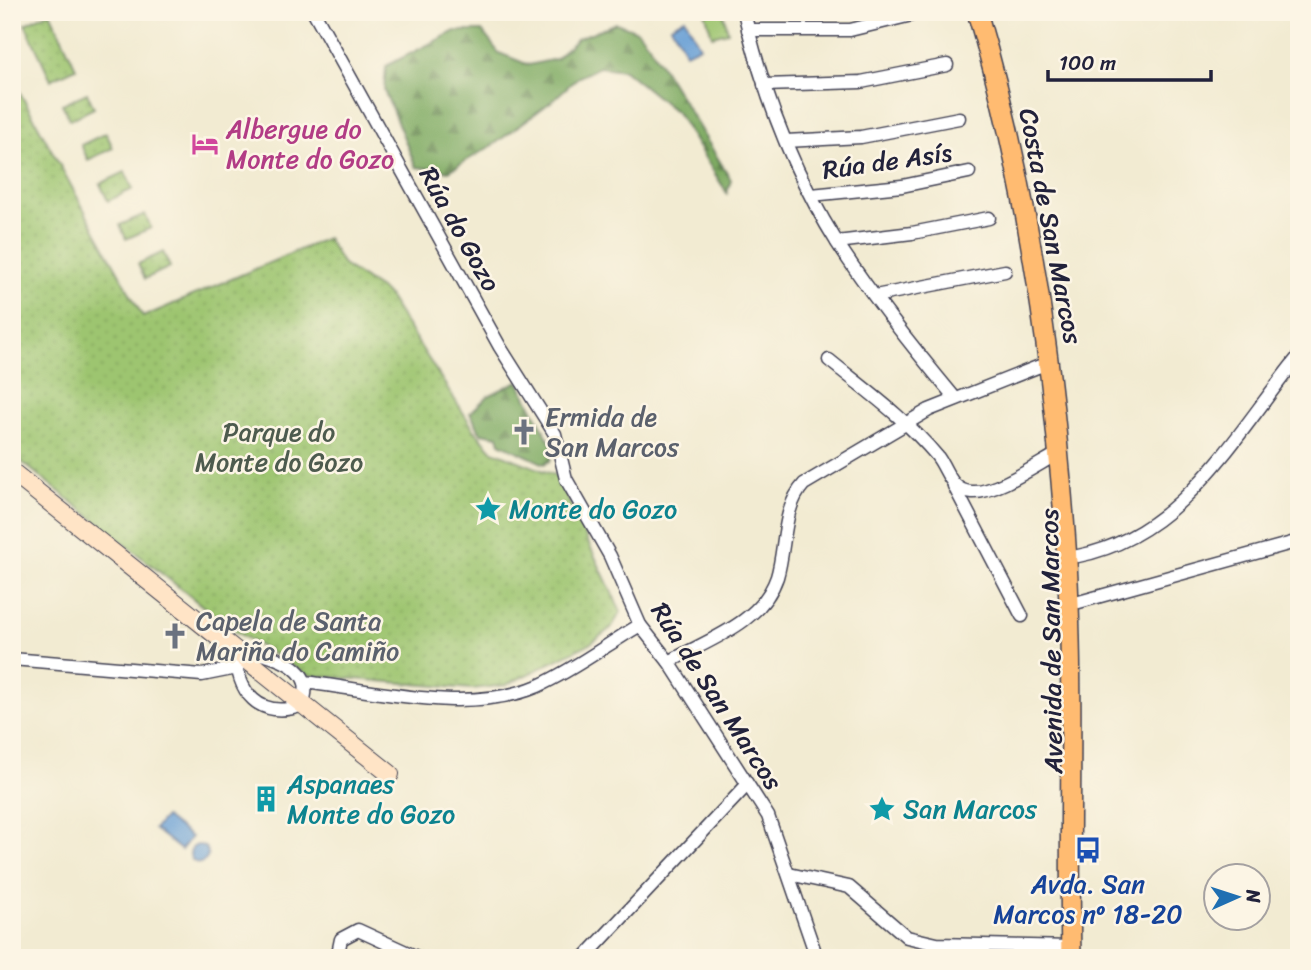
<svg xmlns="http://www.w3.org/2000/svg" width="1311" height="970" viewBox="0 0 1311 970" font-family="Sriracha,sans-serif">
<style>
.grass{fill:url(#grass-dots);stroke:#607456;stroke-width:2}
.forest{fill:url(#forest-firs);stroke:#50664e;stroke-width:2}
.pitch{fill:#9dc570;stroke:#607456;stroke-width:2}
.water{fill:#669ed5;stroke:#446088;stroke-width:2}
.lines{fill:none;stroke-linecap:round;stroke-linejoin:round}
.street-casing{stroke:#414052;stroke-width:15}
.secondary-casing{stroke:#414052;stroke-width:20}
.primary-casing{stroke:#414052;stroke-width:22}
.street{stroke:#fff;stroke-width:12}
.secondary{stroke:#ffe4c6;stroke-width:18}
.primary{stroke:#ffbb71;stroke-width:19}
.labels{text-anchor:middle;stroke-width:5;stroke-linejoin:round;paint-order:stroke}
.hotel-label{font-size:26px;fill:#b23c85;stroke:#fcf5e5;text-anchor:start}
.street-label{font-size:26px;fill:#22223b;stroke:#fcf5e5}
.worship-label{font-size:26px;fill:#5b616d;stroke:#fcf5e5;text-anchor:start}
.park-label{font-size:26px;fill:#4d5b4e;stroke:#fcf5e5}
.culture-label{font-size:26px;fill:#0d838f;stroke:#fcf5e5;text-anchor:start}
.transit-label{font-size:26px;fill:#164399;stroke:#fcf5e5}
</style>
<defs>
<pattern id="grass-dots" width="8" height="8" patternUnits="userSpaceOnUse" patternTransform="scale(1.75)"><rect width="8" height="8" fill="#9dc570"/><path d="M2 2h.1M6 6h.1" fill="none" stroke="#87a962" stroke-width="1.8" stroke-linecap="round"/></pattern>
<pattern id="forest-firs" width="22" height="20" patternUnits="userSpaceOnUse" patternTransform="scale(1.75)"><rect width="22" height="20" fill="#7eaa62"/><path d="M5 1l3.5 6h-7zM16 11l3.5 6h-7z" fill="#678a52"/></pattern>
</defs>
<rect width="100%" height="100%" fill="#fcf5e5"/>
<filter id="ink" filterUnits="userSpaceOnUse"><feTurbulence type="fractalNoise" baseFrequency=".0143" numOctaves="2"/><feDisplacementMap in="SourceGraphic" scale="14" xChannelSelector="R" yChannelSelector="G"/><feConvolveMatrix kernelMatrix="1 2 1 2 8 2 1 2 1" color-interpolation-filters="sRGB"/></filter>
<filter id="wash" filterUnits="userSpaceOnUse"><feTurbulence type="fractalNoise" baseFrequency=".00686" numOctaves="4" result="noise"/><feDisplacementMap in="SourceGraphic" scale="28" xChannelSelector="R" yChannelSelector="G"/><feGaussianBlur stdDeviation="1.57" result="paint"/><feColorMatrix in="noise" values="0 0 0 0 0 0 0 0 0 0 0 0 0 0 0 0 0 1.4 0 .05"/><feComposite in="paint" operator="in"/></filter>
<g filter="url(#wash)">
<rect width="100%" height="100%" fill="#f2ebd2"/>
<!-- grass -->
<g class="grass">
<path d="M50 12 76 68 51 80 25 24Z"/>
<path d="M12 78 143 317 327 238 343 265 386 293 475 431 493 451 557 476 621 612 611 628 591 643 506 685 472 689 308 675 230 628 12 454Z"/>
<path d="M87 93 94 108 70 120 62 104Z"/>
<path d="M106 133 113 148 88 160 81 145Z"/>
<path d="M125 172 133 189 108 201 100 184Z"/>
<path d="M145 214 151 228 126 239 120 225Z"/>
<path d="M163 252 170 267 145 279 138 264Z"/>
</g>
<!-- forest -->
<g class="forest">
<path d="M616 23 638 31 649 45 731 180 727 193 677 113 624 70 599 67 577 78 552 101 496 143 449 171 416 167 384 90 386 66 455 31H482L499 53 529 65 556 59 578 38Z"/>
<path d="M518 381 554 449 550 461 544 464 500 443 498 436 481 433 470 413 488 396Z"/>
</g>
<!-- pitch -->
<path class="pitch" d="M705 12H723L728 32 712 36Z"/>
<!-- water -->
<g class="water">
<path d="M685 18 700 46 686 53 671 26Z"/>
<path d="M165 817 191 837 181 850 154 829Z"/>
<circle cx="199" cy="854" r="9"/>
</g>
</g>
<g filter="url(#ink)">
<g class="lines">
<!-- street casing -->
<g class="street-casing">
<g id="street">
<path d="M314 12 500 347 555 434 566 479 610 556 640 625 669 662 768 816 817 958"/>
<path d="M744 12C763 93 794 174 838 244 873 298 914 349 955 398"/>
<path d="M748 30H850L924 12"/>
<path d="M764 85 861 82 947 65"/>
<path d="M786 141 861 137 959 118"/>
<path d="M811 195 902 186 969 172"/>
<path d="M837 242 912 233 989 218"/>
<path d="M875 296 1005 271"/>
<path d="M829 360C867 391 905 418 937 456 948 470 950 491 972 492 995 494 1038 464 1059 453"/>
<path d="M954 486 1022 616"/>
<path d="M1078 556C1183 536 1236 433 1299 356"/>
<path d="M1079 602 1299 541"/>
<path d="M237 651C258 651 298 660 305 683 307 690 304 698 303 705 260 721 235 692 237 651Z"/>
<path d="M12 659 202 675 237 668"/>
<path d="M669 662C707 640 761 624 777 577 786 547 782 508 804 484L929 410 1050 362"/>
<path d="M305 682C377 691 470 715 538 686 572 671 608 644 640 625"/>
<path d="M789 874 849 887 907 937 937 944 1071 947"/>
<path d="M337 958 341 939 358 930 419 958"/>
<path d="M584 958 747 785"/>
</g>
</g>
<!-- secondary casing -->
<g class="secondary-casing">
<path id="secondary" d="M12 472 390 774"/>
</g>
<!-- primary casing -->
<g class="primary-casing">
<path id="primary" d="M977 12C1026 177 1051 347 1064 518 1076 664 1068 811 1071 958"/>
</g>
<!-- street -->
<use href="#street" class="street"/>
<!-- secondary -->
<use href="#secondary" class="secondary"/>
<!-- primary -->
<use href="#primary" class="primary"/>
</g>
</g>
<!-- icons -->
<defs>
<g id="hotel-bare" transform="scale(2.1)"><path d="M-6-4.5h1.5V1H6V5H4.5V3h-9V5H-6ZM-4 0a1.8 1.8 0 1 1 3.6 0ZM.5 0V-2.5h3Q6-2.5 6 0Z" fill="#d1479c" stroke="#fcf5e5" stroke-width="2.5" paint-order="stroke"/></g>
<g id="church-bare" transform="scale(2.1)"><path d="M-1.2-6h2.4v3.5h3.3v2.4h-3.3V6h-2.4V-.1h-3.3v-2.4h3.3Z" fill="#6b7280" stroke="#fcf5e5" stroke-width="2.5" paint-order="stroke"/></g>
<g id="sight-bare" transform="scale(2.1)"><path d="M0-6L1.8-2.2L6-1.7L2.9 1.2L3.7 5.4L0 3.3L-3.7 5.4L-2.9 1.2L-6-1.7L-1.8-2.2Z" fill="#0f9aa8" stroke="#fcf5e5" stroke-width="2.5" paint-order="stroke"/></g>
<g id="building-bare" transform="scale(2.1)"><path d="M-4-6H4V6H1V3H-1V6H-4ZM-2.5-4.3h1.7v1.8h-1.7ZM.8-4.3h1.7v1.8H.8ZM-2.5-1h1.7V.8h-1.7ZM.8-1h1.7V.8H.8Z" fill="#0f9aa8" stroke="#fcf5e5" stroke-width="2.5" paint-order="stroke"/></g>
<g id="bus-bare" transform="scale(2.1)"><path d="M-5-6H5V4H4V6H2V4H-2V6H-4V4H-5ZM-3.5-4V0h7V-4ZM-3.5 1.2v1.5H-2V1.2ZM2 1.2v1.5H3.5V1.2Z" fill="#1a4fb4" stroke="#fcf5e5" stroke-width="2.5" paint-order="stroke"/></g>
</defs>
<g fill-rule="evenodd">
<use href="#hotel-bare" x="205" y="144"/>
<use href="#church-bare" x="524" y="432"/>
<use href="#sight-bare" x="488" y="509"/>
<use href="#church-bare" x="175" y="636"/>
<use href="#building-bare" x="266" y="799"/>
<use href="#sight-bare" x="882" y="809"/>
<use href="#bus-bare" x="1088" y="850"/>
</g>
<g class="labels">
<!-- hotel labels -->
<g class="hotel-label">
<text x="226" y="138">Albergue do<tspan x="226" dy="30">Monte do Gozo</tspan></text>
</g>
<!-- street labels -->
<g class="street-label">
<text transform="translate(887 161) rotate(-8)" y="9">Rúa de Asís</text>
<text transform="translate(1051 226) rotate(79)" y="9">Costa de San Marcos</text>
<text transform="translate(460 229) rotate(61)" y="9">Rúa do Gozo</text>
<text transform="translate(1051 641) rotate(-91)" y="9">Avenida de San Marcos</text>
<text transform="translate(717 696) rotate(57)" y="9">Rúa de San Marcos</text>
</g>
<!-- worship labels -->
<g class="worship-label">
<text x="545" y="426">Ermida de<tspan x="545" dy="30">San Marcos</tspan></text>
<text x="196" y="630">Capela de Santa<tspan x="196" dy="30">Mariña do Camiño</tspan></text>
</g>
<!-- park labels -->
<g class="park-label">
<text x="279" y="441">Parque do<tspan x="279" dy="30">Monte do Gozo</tspan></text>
</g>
<!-- culture labels -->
<g class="culture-label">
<text x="509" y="518">Monte do Gozo</text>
<text x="287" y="793">Aspanaes<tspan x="287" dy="30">Monte do Gozo</tspan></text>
<text x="903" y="818">San Marcos</text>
</g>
<!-- transit labels -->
<g class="transit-label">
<text x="1088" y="893">Avda. San<tspan x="1088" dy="30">Marcos nº 18-20</tspan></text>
</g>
</g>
<!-- margin -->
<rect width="1311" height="970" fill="none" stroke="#fcf5e5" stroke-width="42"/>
<!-- north arrow -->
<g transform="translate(1237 897) rotate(87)"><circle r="33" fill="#fcf5e5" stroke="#a5a1a1" stroke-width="2"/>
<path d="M0-5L12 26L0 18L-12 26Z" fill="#1f6fb2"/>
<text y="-10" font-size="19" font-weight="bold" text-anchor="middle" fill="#22223b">N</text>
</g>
<!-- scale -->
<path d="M1048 70v10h163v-10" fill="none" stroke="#22223b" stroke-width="3.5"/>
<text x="1059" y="70" font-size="21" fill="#22223b" stroke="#fcf5e5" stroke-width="5" paint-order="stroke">100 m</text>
</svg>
